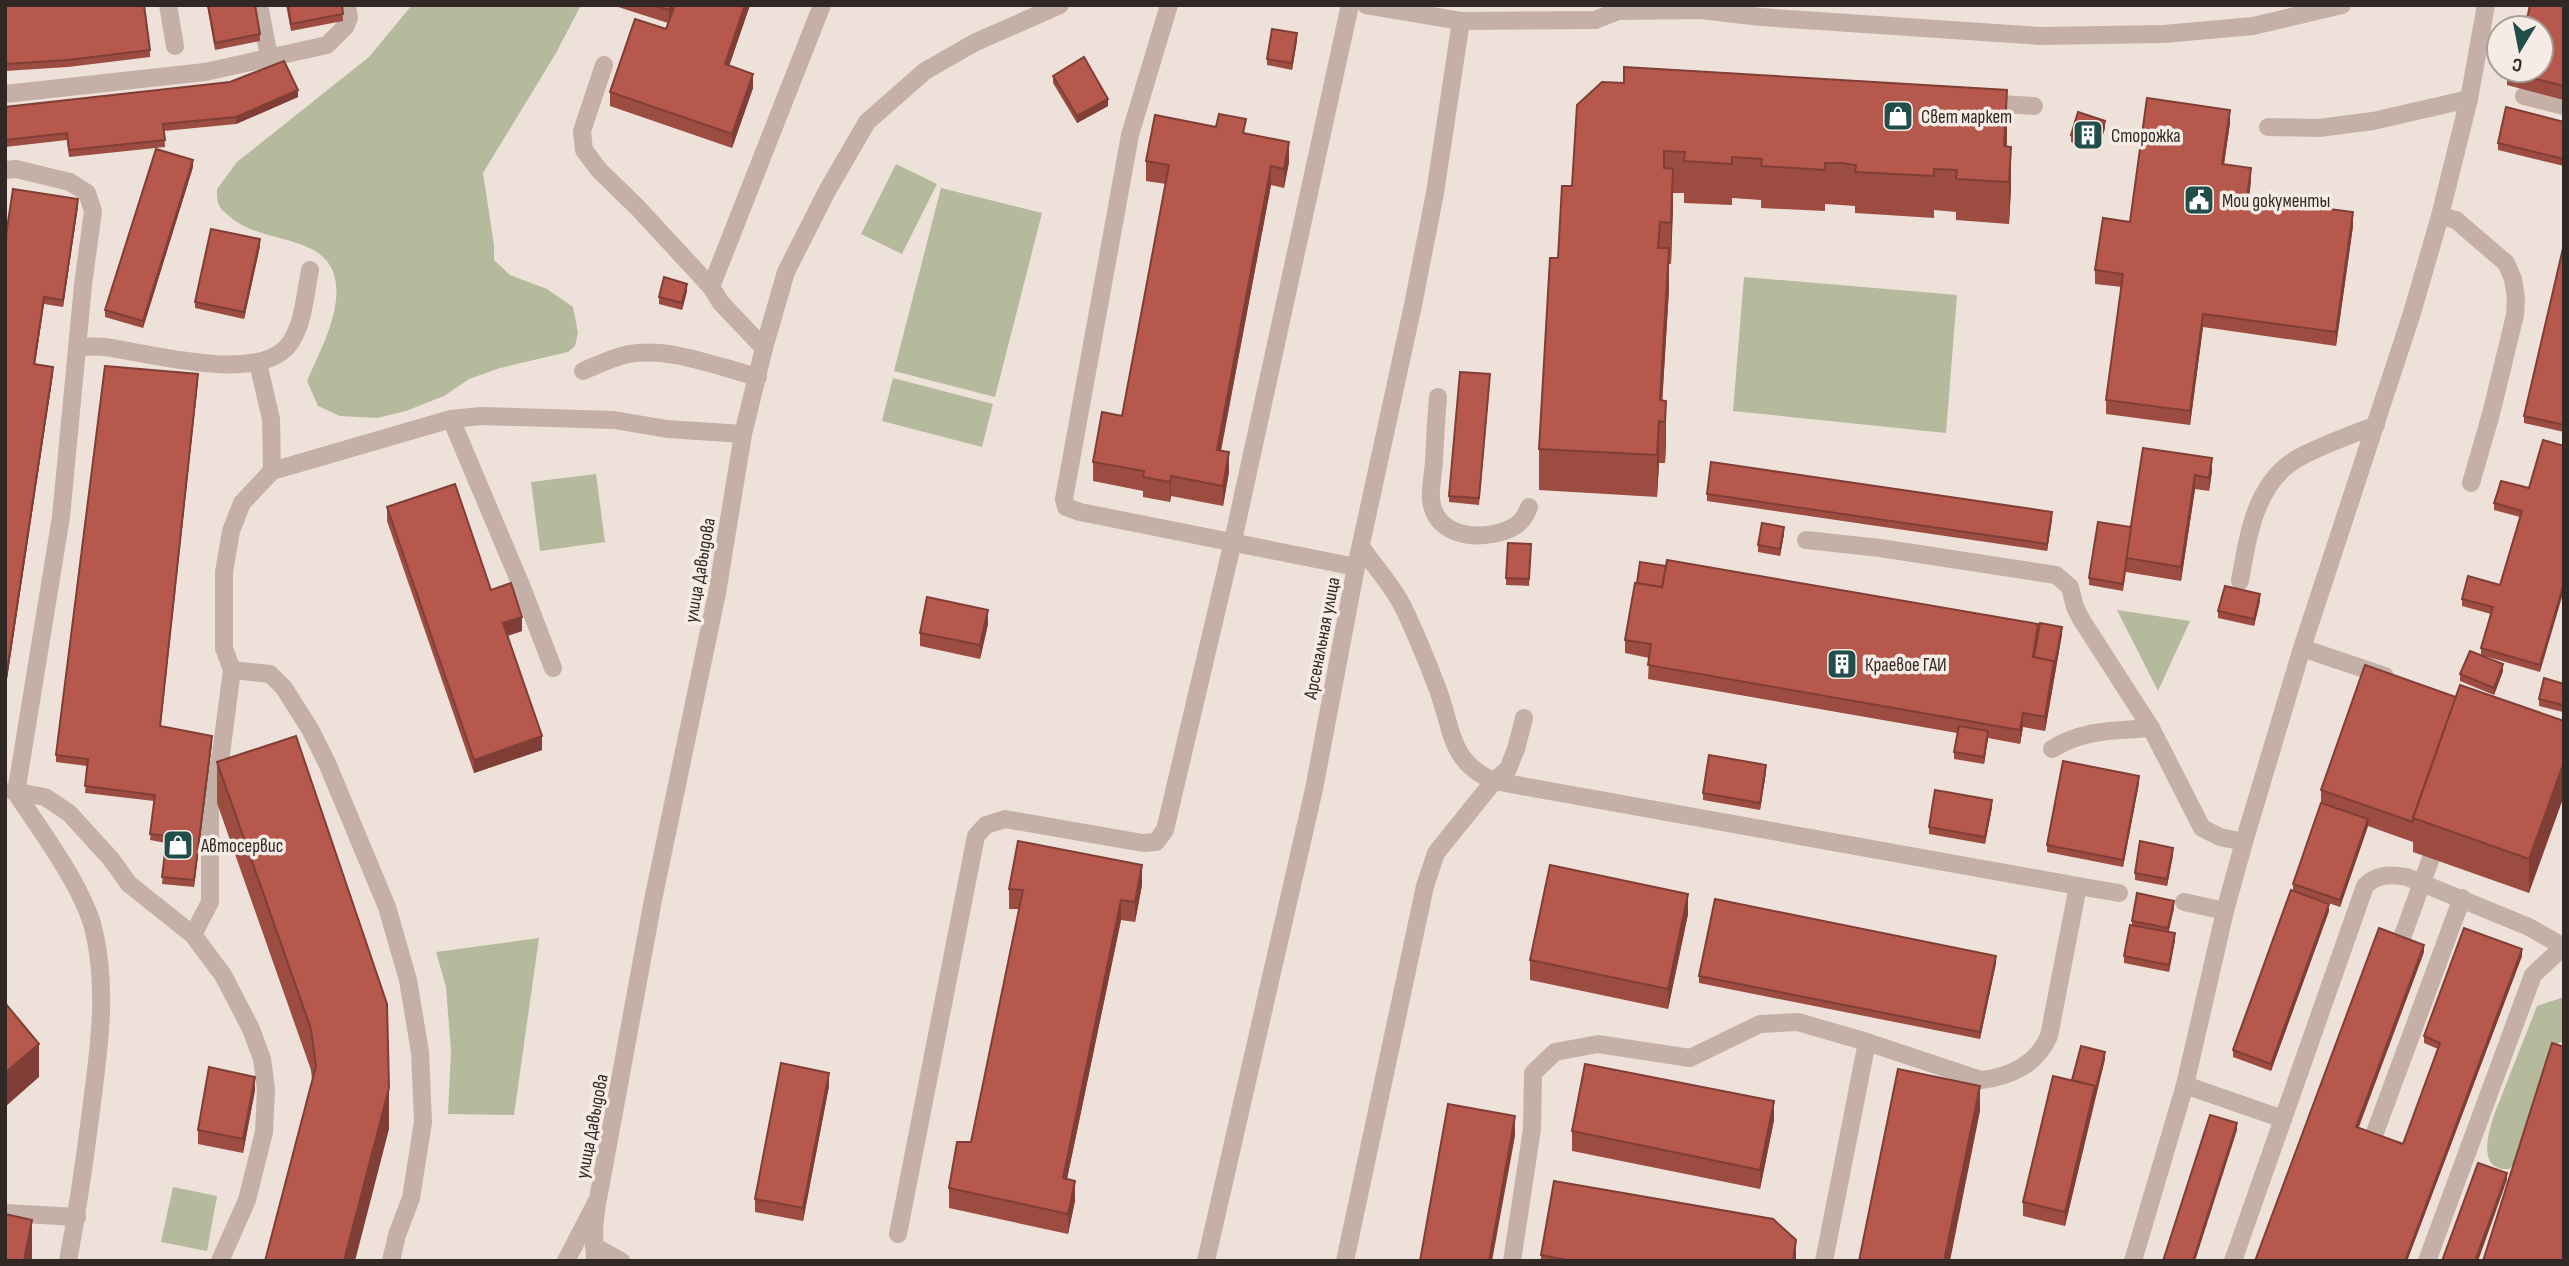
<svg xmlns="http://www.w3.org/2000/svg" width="2569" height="1266" viewBox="0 0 2569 1266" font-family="'Sofia Sans Condensed',sans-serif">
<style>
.green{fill:#b4ba9b}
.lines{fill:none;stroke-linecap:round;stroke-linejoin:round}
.lane{stroke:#c4b0a7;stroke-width:18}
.street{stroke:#c4b0a7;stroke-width:18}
.wall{fill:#9d4c42}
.shaded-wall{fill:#803e36}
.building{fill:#b7584d;stroke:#803e36;stroke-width:2}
.labels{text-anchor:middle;stroke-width:7;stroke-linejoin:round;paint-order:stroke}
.poi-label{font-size:19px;fill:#312826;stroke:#f6ece5;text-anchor:start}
.street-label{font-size:19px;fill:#312826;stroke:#f6ece5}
</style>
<rect width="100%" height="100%" fill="#eee1d9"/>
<!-- green -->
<g class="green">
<path d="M412 5H581L556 53 483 173 494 245V260L510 275 547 289 573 307 578 333 575 346 568 352 500 368 469 379 444 396 406 411 377 418 340 416 318 406 307 381C318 355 333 328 336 300 343 229 265 249 229 216 226 213 220 209 219 205 217 201 217 194 217 189L237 162 369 57Z"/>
<path d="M896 164 937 184 902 254 861 234Z"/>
<path d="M941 188 1042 213 995 397 894 371Z"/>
<path d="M1744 277 1957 295 1946 433 1733 411Z"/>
<path d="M893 378 993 404 982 447 882 421Z"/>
<path d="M596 474 605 542 540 551 531 482Z"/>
<path d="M2117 610 2190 621 2158 691Z"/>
<path d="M539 938 514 1115 448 1114 451 1051 446 987 436 952Z"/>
<path d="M2564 997V1041L2557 1044 2514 1164 2509 1169C2477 1171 2488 1134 2494 1115L2537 1006Z"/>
<path d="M173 1187 217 1196 207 1251 161 1242Z"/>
</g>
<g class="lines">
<!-- lane -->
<g class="lane">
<path d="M168 5 175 46"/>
<path d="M259 5 269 56"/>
<path d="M1169 5 1130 135 1064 499 1066 507 1080 512 1356 567"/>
<path d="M604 65 582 131 584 150 599 170 638 208 711 287 721 303 764 348"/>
<path d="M5 94 205 72 327 45 345 27 349 18 347 5"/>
<path d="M2524 96 2564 106"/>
<path d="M1985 103 2034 106"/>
<path d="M2268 127 2319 128 2373 121 2469 99"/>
<path d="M5 170 16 169 70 182 87 193 93 211 83 285 61 517 16 793C41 831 81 884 93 927 109 990 98 1055 90 1118 84 1166 77 1213 68 1261"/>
<path d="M2440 216 2456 220 2506 263 2513 279 2516 298 2515 315 2491 414 2471 483"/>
<path d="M711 287 822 5"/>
<path d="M77 347C86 347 95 346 104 347 147 352 261 386 290 343 304 323 305 294 310 270"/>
<path d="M258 363 271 419 272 471"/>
<path d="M583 371C598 365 613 357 629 354 671 347 718 367 758 377"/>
<path d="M1438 397C1436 419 1435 440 1434 462 1433 474 1430 488 1431 500 1435 531 1465 539 1493 534 1511 530 1523 525 1529 507"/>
<path d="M451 419 521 585 553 668"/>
<path d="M1806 540 1880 548 2056 575 2070 587 2075 607 2081 619 2151 728 2202 828 2220 837 2244 842"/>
<path d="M1362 548C1375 567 1392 585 1402 605 1416 633 1427 661 1438 690 1453 730 1449 762 1494 781L2078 886 2049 1036C2037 1064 2010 1077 1981 1080L1867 1042 1798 1022 1760 1024 1690 1058 1598 1044 1555 1052 1533 1073 1532 1129 1512 1261"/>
<path d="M2240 581C2248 536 2255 481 2300 457 2324 444 2351 435 2376 425"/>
<path d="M2302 648 2385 676"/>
<path d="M232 670 270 674 284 688 310 729 327 763 387 907 408 980 420 1052 423 1122 411 1198 397 1235 391 1261"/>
<path d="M2052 749C2084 729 2115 731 2151 728"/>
<path d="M12 791 45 797 69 813 111 859 129 884 193 935 223 975 251 1029 262 1059 266 1089 264 1132 247 1200 220 1261"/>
<path d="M2078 886 2119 893"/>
<path d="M2184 902 2225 911"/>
<path d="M193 935 210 902V802L221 754 232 670 224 648V572L231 531 242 503 272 471 451 419 481 416 614 420 667 429 743 434"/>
<path d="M2395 957 2431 858"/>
<path d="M2185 1085 2283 1119"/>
<path d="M2367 1154 2462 898"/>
<path d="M5 1213 77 1217"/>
<path d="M898 1234 976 836 986 825 1005 819 1143 843 1156 842 1165 830 1233 541 1350 5"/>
<path d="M594 1246 621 1261"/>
<path d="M595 1261 594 1228 597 1203"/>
<path d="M1345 1261 1425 886 1436 853 1494 781 1508 769 1516 749 1524 718"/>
<path d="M1824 1261 1867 1042"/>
<path d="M2133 1261 2185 1085 2225 911 2244 842 2302 648 2412 313 2440 216 2469 99 2486 5"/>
<path d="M2233 1261 2365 886C2377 874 2390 874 2407 877L2529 927 2564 947"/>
<path d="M2427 1261 2533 975 2564 946"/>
</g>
<!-- street -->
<g class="street">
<path d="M1366 5 1461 21 1595 20 1618 11 1701 10 1761 17 2040 36 2164 34 2253 26 2342 5"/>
<path d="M566 1261 598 1199 653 900 717 593 743 434 764 348 786 272 827 191 867 122 925 71 976 42 1060 5"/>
<path d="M1206 1261 1314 789 1356 567 1413 305 1435 193 1461 21"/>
</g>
</g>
<!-- wall -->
<g class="wall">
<path d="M5 5 150 50V57L68 67 5 71Z"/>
<path d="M207 5H255L260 34V41L215 50Z"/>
<path d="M286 5H342L343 21 291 31Z"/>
<path d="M615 5H750L729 66 753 88 732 148 610 106V92L666 29 668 23 615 6Z"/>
<path d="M2564 5V100L2507 85V72L2541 70Z"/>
<path d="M1297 40 1292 70 1267 65V59Z"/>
<path d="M1053 76 1108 106 1077 123 1053 83Z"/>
<path d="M298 97 236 124 164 131 165 147 69 157 67 140 5 147V107Z"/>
<path d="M1577 105 2007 131V146L2011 188 2009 224 1956 220V212L1934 210V218L1855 213V206L1841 205 1825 204V211L1761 208V200L1732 198V205L1684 203V193H1673L1671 264H1669V289L1662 401H1666V442L1665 463H1659L1657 497 1539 490V449L1558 258 1572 186Z"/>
<path d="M2564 122V166L2498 150V143Z"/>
<path d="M2230 123 2224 164 2251 181 2249 198 2353 226 2336 346 2203 327 2190 425 2106 414V400L2122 287 2095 284V270L2130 222Z"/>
<path d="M2105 128 2098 150 2071 142V135Z"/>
<path d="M1246 133 1289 162 1284 188 1271 185 1221 451 1229 472 1223 506 1171 496 1170 502 1143 497V491L1093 481V462L1122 416 1166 184 1146 181V161Z"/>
<path d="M193 167 143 328 105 317V310Z"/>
<path d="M78 206 63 307 44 304 35 364 53 374 5 692V242Z"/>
<path d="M2564 244V432L2524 423V416Z"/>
<path d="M260 246 244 319 195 308V302Z"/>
<path d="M687 291 682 310 659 304V297Z"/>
<path d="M198 381 160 726 212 743 194 887 162 884 166 843 150 840 154 801 85 793 87 766 56 762V755Z"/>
<path d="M1490 381 1479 505 1449 502V496Z"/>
<path d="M2543 440 2540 672 2481 655V648L2491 614 2462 606V599L2500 585 2520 517 2494 510V503L2529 488Z"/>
<path d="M2143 448 2212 471 2209 491 2195 489 2181 581 2126 572V570L2123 591 2089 585V578L2131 527Z"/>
<path d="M1707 494 2052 519 2047 551 1707 501Z"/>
<path d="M387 507 491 590 522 631 507 636 542 750 474 773 387 521Z"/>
<path d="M1784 534 1780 556 1758 552V545Z"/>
<path d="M1531 551 1529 586 1506 585V578Z"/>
<path d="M2260 601 2254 626 2218 618V611Z"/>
<path d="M988 624 980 659 920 646V633Z"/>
<path d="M2038 631 2062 634 2045 731 2023 727 2020 744 1988 738 1984 764 1954 759V752L1957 733 1648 679 1649 658 1625 653V640Z"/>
<path d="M2503 671 2494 695 2460 681V674Z"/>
<path d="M2564 684 2563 712 2539 706V699Z"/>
<path d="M2456 697 2564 721 2529 893 2413 852V842L2368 826 2340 907 2293 891V884L2321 803V790Z"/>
<path d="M217 762 389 1129 312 1079 311 1070 217 803Z"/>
<path d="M1766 772 1760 810 1703 800V793Z"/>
<path d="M2139 783 2123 867 2047 852V845Z"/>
<path d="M1992 807 1985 844 1929 834V827Z"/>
<path d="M2173 855 2167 886 2135 880V873Z"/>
<path d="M1142 885 1135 922 1121 920 1067 1179 1075 1201 1068 1234 949 1208V1188L971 1142 1019 909H1009V889Z"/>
<path d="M2174 908 2168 932 2175 940 2169 972 2124 963V956L2132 925V921Z"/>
<path d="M2329 911 2271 1071 2233 1057V1050Z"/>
<path d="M1688 914 1668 1009 1530 980V960Z"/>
<path d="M2424 952 2359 1127 2403 1144 2438 1049 2424 1043V1036L2522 956 2407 1261H2255Z"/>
<path d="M1996 963 1980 1039 1699 983V976Z"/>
<path d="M2105 1059 2065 1226 2023 1216V1202L2072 1080Z"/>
<path d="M829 1086 803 1221 755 1212V1199Z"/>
<path d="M255 1090 243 1153 198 1144V1130Z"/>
<path d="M1774 1120 1760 1189 1572 1151V1131Z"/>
<path d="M1541 1255 1796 1261H1541Z"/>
</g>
<!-- shaded-wall -->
<g class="shaded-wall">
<path d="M671 5H675L669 24V10Z"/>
<path d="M745 5H750L725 78V64Z"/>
<path d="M1297 33V40L1292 70V63Z"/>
<path d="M753 74V88L732 148V134Z"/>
<path d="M298 90V97L236 124V117Z"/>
<path d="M2007 90V131L2004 187V146Z"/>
<path d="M1108 99V106L1077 123V116Z"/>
<path d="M2230 110V123L2222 178V164Z"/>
<path d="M2105 121V128L2098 150V143Z"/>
<path d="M1289 142V162L1284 188V169Z"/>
<path d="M2011 147V188L2009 224V182Z"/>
<path d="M193 160V167L143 328V321Z"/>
<path d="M1271 166V185L1217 470V450Z"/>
<path d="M2251 168V181L2247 211V198Z"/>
<path d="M1673 169V210L1671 264V223Z"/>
<path d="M78 199V206L63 307V300Z"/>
<path d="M2353 212V226L2336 346V332Z"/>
<path d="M260 239V246L244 319V312Z"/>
<path d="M1669 248V289L1661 422 1660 400Z"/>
<path d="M687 284V291L682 310V303Z"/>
<path d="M44 297V304L34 371V364Z"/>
<path d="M2203 314V327L2190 425V411Z"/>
<path d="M53 367V374L5 692V685Z"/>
<path d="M198 374V381L160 733V726Z"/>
<path d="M1666 401V442L1665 463V422Z"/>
<path d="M1659 421V463L1657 497V455Z"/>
<path d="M1229 452V472L1223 506V486Z"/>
<path d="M2212 458V471L2209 491V478Z"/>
<path d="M2195 475V489L2181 581V567Z"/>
<path d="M1171 476V496L1170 502V482Z"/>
<path d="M2052 512V519L2047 551V544Z"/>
<path d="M1784 527V534L1780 556V549Z"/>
<path d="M2564 583V590L2540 672V665Z"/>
<path d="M2260 594V601L2254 626V619Z"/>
<path d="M988 610V624L980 659V645Z"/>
<path d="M522 617V631L503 637V623Z"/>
<path d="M2062 627V634L2045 731V717L2054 661Z"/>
<path d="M2503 664V671L2494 695V688Z"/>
<path d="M2023 713V727L2020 744V730Z"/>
<path d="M1988 731V738L1984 764V757Z"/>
<path d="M212 736V743L194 887V880Z"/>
<path d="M542 736V750L474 773V760Z"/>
<path d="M2564 762V796L2529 893V859Z"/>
<path d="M1766 765V772L1760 810V803Z"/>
<path d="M2139 776V783L2123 867V860Z"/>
<path d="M1992 800V807L1985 844V837Z"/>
<path d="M2368 819V826L2340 907V900Z"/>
<path d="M2173 848V855L2167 886V879Z"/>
<path d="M1142 865V885L1135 922V902Z"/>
<path d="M1688 894V914L1668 1009V989Z"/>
<path d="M1121 900V920L1063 1198V1178Z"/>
<path d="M2174 901V908L2168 935V928Z"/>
<path d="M2329 904V911L2271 1071V1064Z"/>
<path d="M2175 933V940L2169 972V965Z"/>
<path d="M2424 945V952L2356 1133V1127Z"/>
<path d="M2522 949V956L2407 1261H2405Z"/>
<path d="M1996 956V963L1980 1039V1032Z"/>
<path d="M39 1044V1077L5 1107V1073Z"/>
<path d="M2105 1052V1059L2095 1099V1092Z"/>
<path d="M829 1073V1086L803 1221V1208Z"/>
<path d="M255 1077V1090L243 1153V1139Z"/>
<path d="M1980 1086V1111L1950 1261H1944Z"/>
<path d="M2095 1086V1099L2065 1226V1212Z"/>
<path d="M389 1088V1129L355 1261H344Z"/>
<path d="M1774 1101V1120L1760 1189V1170Z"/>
<path d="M1515 1116V1136L1492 1261H1489Z"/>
<path d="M2237 1123V1130L2195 1261H2193Z"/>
<path d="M2507 1173V1180L2478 1261H2475Z"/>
<path d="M1075 1181V1201L1068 1234V1214Z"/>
<path d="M32 1220V1261H24Z"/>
<path d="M1796 1240V1260L1793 1261Z"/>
</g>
<!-- building -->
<g class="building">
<path d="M5 5H144L150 50 68 60 5 64Z"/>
<path d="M208 5H255L260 34 215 43Z"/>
<path d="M288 5H342L343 14 291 24Z"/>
<path d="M654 5H671L669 10Z"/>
<path d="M675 5H745L725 64 753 74 732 134 610 92 635 19 666 29Z"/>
<path d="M2530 5H2564V86L2507 72V70H2541V28H2525Z"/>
<path d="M1272 29 1297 33 1292 63 1267 59Z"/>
<path d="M1084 57 1108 99 1077 116 1053 76Z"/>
<path d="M284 61 298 90 236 117 163 124 165 140 69 150 67 133 5 140V107L230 82Z"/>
<path d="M1624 67 2007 90 2004 146 2011 147 2009 182 1956 179 1957 170 1934 169V176L1855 172 1856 165 1841 163H1825V170L1761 166 1762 159 1732 157V164L1684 161 1685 152 1664 151V168L1673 169 1671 223 1660 222 1658 248H1669L1660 400 1666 401 1665 422 1659 421 1657 455 1539 449 1550 258H1558L1562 186H1572L1577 105 1602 82 1624 83Z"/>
<path d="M2147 98 2230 110 2222 164 2251 168 2247 198 2353 212 2336 332 2203 314 2190 411 2106 400 2123 274 2095 270 2103 218 2130 222Z"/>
<path d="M2506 107 2564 122V159L2498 143Z"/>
<path d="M2078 112 2105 121 2098 143 2071 135Z"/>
<path d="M1219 114 1246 119 1243 133 1289 142 1284 169 1271 166 1217 450 1229 452 1223 486 1171 476 1170 482 1143 477 1144 471 1093 462 1102 412 1122 416 1169 165 1146 161 1155 115 1216 127Z"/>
<path d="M156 149 193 160 143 321 105 310Z"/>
<path d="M13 189 78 199 63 300 44 297 34 364 53 367 5 685V242Z"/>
<path d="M211 229 260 239 244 312 195 302Z"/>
<path d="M2564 244V425L2524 416Z"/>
<path d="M664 277 687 284 682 303 659 297Z"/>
<path d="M105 366 198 374 160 726 212 736 194 880 162 877 167 836 150 834 155 795 85 786 88 759 56 755Z"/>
<path d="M1460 372 1490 374 1479 498 1449 496Z"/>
<path d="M2543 440 2564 446V583L2540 665 2481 648 2493 607 2462 599 2468 576 2500 585 2522 511 2494 503 2498 491 2501 481 2529 488Z"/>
<path d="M2143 448 2212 458 2209 478 2195 475 2181 567 2126 558Z"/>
<path d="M1711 462 2052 512 2047 544 1707 494Z"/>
<path d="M455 484 491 590 511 583 522 617 503 623 542 736 474 760 387 507Z"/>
<path d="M2098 522 2131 527 2123 584 2089 578Z"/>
<path d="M1762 523 1784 527 1780 549 1758 545Z"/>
<path d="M1508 543 1531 544 1529 579 1506 578Z"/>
<path d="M1667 560 2038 624 2033 657 2054 661 2045 717 2023 713 2020 730 1648 665 1651 644 1625 640 1635 583 1662 587Z"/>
<path d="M1640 562 1666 566 1662 587 1637 583Z"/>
<path d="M2225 586 2260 594 2254 619 2218 611Z"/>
<path d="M927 597 988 610 980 645 920 633Z"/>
<path d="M2040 623 2062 627 2054 668V661L2034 657Z"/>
<path d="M2470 651 2503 664 2494 688 2460 674Z"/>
<path d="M2365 665 2456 697 2413 818V822L2321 790Z"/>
<path d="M2544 678 2564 684V701L2563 705 2539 699Z"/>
<path d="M2460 685 2564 721V762L2529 859 2413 818Z"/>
<path d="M1959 726 1988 731 1984 757 1954 752Z"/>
<path d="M296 736 387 1004 389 1088 344 1261H265L316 1066 311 1029 217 762Z"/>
<path d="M1709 755 1766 765 1760 803 1703 793Z"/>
<path d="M2063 761 2139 776 2123 860 2047 845Z"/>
<path d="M1935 790 1992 800 1985 837 1929 827Z"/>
<path d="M2321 803 2368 819 2340 900 2293 884Z"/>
<path d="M1018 841 1142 865 1135 902 1121 900 1063 1178 1075 1181 1068 1214 949 1188 957 1142H971L1023 890 1009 889Z"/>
<path d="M2140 841 2173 848 2167 879 2135 873Z"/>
<path d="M1550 865 1688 894 1668 989 1530 960Z"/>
<path d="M2291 890 2329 904 2271 1064 2233 1050Z"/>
<path d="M2137 893 2174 901 2168 928 2132 921Z"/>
<path d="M1715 899 1996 956 1980 1032 1699 976Z"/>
<path d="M2130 925 2175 933 2169 965 2124 956Z"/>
<path d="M2379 928 2424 945 2356 1127 2403 1144 2440 1043 2424 1036 2464 928 2522 949 2405 1261H2255Z"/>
<path d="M5 1003 39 1044 5 1073Z"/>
<path d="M2552 1043 2564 1047 2563 1261H2483Z"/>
<path d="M2081 1046 2105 1052 2095 1092V1086L2072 1080Z"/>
<path d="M781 1063 829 1073 803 1208 755 1199Z"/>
<path d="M1585 1064 1774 1101 1760 1170 1572 1131Z"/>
<path d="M209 1067 255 1077 243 1139 198 1130Z"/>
<path d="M1898 1069 1980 1086 1944 1261H1859Z"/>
<path d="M2053 1076 2095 1086 2065 1212 2023 1202Z"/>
<path d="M1448 1104 1515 1116 1489 1261H1420Z"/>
<path d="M2210 1115 2237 1123 2193 1261H2163Z"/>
<path d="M2478 1163 2507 1173 2475 1261H2442Z"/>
<path d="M1554 1181 1773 1219 1796 1240 1793 1261H1572L1541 1255Z"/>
<path d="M5 1214 32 1220 24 1261H5Z"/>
</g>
<!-- icons -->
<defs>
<g id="shop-square" transform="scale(1.575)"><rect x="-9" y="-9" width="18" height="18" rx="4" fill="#214d4a" stroke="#f6ece5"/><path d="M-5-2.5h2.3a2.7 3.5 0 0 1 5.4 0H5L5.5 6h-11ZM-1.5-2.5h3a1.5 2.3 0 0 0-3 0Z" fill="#fff"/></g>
<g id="building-square" transform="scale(1.575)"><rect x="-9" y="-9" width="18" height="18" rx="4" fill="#214d4a" stroke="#f6ece5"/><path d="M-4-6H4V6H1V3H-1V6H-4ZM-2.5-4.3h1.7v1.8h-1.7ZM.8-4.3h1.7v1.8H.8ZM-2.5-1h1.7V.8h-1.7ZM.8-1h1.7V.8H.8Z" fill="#fff"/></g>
<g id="civic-square" transform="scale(1.575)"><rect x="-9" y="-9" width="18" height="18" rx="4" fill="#214d4a" stroke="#f6ece5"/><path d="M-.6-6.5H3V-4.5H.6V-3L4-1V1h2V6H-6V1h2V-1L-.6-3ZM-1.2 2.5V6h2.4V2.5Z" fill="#fff"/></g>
</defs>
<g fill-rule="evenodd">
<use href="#shop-square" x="1898" y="116"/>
<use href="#building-square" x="2088" y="135"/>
<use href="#civic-square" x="2199" y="200"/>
<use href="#building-square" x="1842" y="664"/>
<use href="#shop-square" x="178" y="845"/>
</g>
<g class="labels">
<!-- poi labels -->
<g class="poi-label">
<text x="1921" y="123">Свет маркет</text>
<text x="2111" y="142">Сторожка</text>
<text x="2222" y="207">Мои документы</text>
<text x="1865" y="671">Краевое ГАИ</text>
<text x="201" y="852">Автосервис</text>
</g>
<!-- street labels -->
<g class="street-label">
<text transform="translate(699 570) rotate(-80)" y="7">улица Давыдова</text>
<text transform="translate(1321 638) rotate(-79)" y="7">Арсенальная улица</text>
<text transform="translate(591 1126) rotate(-79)" y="7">улица Давыдова</text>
</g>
</g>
<!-- border -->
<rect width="2569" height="1266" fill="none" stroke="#312826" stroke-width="14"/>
<!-- north arrow -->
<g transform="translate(2520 49) rotate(190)"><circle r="33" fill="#f6ece5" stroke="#a79e99" stroke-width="2"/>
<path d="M0-5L12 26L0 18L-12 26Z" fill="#214d4a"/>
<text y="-10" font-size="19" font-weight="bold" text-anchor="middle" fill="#312826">С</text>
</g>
</svg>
